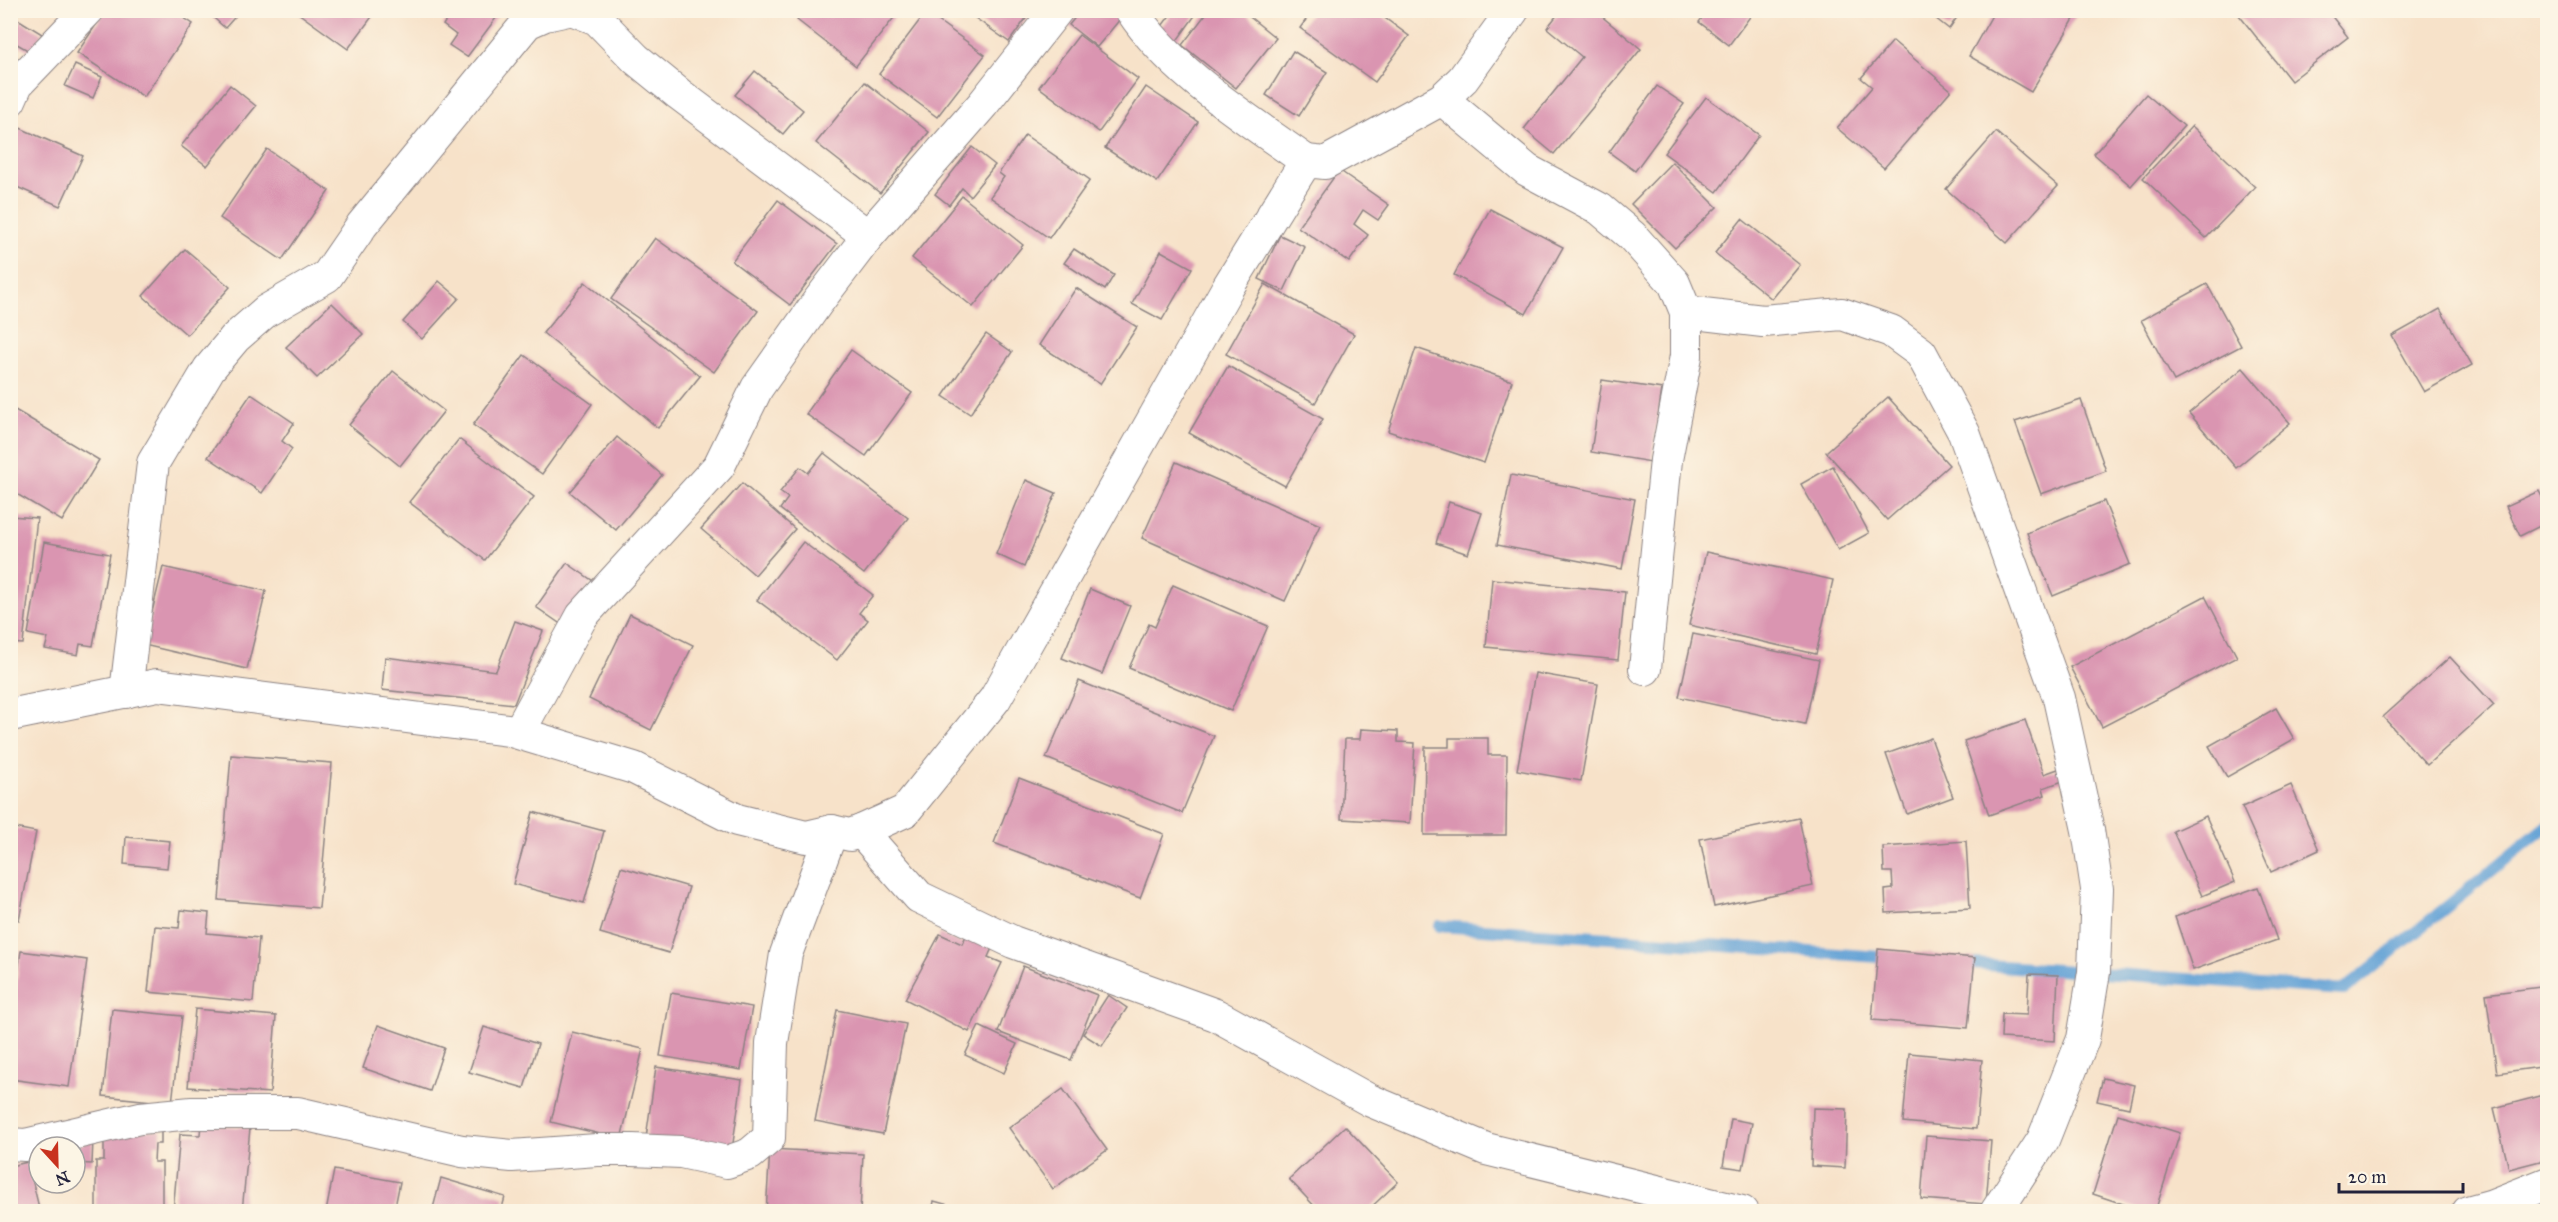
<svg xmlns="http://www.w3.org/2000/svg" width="2558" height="1222" viewBox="0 0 2558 1222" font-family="'IM FELL Great Primer',serif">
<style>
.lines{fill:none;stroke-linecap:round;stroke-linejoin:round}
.stream{stroke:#64a2d6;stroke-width:12}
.building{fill:#da95b1}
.minor-casing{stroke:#8c8282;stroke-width:34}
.minor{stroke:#fff;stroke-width:32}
</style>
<rect width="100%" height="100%" fill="#fcf5e5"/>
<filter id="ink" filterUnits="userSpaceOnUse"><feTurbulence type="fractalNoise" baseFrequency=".0167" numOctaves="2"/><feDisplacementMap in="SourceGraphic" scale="12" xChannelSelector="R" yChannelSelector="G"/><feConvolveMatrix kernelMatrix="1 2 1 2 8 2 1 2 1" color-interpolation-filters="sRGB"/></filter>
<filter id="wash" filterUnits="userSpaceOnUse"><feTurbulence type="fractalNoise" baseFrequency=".008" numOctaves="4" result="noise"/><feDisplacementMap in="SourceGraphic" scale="24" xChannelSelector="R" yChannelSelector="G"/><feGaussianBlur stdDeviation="1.35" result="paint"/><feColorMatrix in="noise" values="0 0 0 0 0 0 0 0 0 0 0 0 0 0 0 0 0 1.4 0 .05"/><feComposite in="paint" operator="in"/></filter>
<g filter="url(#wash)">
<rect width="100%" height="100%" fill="#f7e2c9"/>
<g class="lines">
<!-- stream -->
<g class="stream">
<path d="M1440 926 1894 958"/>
<path d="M1959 963 2344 990 2548 825"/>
</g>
</g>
<g id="blocks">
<!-- building -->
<g class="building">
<path d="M106 10H172L193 24 144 97 77 53Z"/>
<path d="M205 10H241L225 28Z"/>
<path d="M294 10H377L348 49Z"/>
<path d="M453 10H502L467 57 449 45 456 35 443 25Z"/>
<path d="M805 10H900L856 66 797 20Z"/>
<path d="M964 10H1032L1009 42Z"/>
<path d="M1081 10H1112L1121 18 1097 47 1069 25Z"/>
<path d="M1174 10H1199L1176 42 1159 30Z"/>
<path d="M1209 10H1241L1276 38 1236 88 1182 45Z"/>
<path d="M1313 10H1374L1409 36 1375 82 1300 28Z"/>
<path d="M1561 10H1594L1641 49 1554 154 1524 129 1582 57 1547 28Z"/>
<path d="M1708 10H1755L1729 45 1699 22Z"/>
<path d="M1925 10H1962L1949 29Z"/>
<path d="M1995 10H2070L2077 14 2031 92 1969 56Z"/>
<path d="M2235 10H2327L2348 37 2291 81Z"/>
<path d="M926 12 985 55 937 117 879 74Z"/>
<path d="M16 18 42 34 31 52 10 40V27Z"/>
<path d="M1079 35 1138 79 1099 132 1039 87Z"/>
<path d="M1893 41 1951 90 1884 168 1837 128 1872 87 1861 78Z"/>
<path d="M1293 51 1327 72 1299 116 1266 95Z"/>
<path d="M75 65 102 77 93 98 65 86Z"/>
<path d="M755 71 803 110 783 134 735 95Z"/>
<path d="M865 82 929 132 880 193 816 143Z"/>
<path d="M230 85 256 106 207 166 181 146Z"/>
<path d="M1657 86 1684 104 1635 171 1609 152Z"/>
<path d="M1146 87 1198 122 1157 182 1105 148Z"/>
<path d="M2146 94 2184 126 2131 186 2094 154Z"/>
<path d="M1706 97 1759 135 1717 192 1664 153Z"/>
<path d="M2192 126 2255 187 2206 238 2143 178Z"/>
<path d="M20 128 83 156 60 206 10 184V150Z"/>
<path d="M1996 132 2058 186 2007 243 1946 189Z"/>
<path d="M1025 135 1090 180 1049 238 990 197 1004 177 999 173Z"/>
<path d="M972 147 995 165 970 196 962 188 949 205 935 194Z"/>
<path d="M267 149 329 191 282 260 220 218Z"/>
<path d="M1672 162 1717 207 1675 248 1631 204Z"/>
<path d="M1339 170 1389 205 1378 220 1363 210 1354 224 1368 235 1349 262 1298 227Z"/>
<path d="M962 196 1023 245 973 307 912 258Z"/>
<path d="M778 200 837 244 790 305 732 261Z"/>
<path d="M1490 209 1563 247 1526 314 1454 275Z"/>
<path d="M1742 219 1800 265 1772 299 1715 253Z"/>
<path d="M1280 235 1305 247 1284 291 1259 279Z"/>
<path d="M655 238 758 311 714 372 611 299Z"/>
<path d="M185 249 230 287 187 335 143 296Z"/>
<path d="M1074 249 1114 275 1105 290 1064 263Z"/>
<path d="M1161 251 1192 268 1162 320 1132 304Z"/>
<path d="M439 281 459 298 422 339 403 322Z"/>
<path d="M585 282 700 376 658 428 543 333Z"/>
<path d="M1265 284 1354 334 1315 403 1226 354Z"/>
<path d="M2207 284 2241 346 2174 381 2141 320Z"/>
<path d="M1076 288 1137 327 1100 384 1039 345Z"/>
<path d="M332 303 363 334 317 378 286 347Z"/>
<path d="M2440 309 2472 365 2424 392 2392 336Z"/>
<path d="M986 334 1012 352 970 414 943 396Z"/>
<path d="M1416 348 1512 381 1484 463 1388 431Z"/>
<path d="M851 350 912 393 866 456 806 414Z"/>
<path d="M524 355 592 404 542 474 473 425Z"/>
<path d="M1228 366 1323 419 1285 486 1189 433Z"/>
<path d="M2243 368 2290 423 2236 468 2189 413Z"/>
<path d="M393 371 444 411 400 466 349 425Z"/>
<path d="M1602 380 1662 389 1651 462 1591 452Z"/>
<path d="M251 394 294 423 282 441 292 449 262 493 208 457Z"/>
<path d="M1888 397 1949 465 1887 520 1826 452Z"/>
<path d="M2081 400 2106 471 2041 494 2015 422Z"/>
<path d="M10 407 99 460 62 521 10 490Z"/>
<path d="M617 437 662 475 616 530 570 492Z"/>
<path d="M459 439 534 497 485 560 409 502Z"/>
<path d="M824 453 908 518 864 574 780 509 788 498 780 492 800 467 808 473Z"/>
<path d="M1176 462 1320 525 1285 601 1142 538Z"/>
<path d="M1833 466 1869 533 1838 550 1801 484Z"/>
<path d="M1511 475 1635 499 1622 569 1497 545Z"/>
<path d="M1026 480 1056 493 1024 567 996 554Z"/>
<path d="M742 483 795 529 755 575 701 529Z"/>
<path d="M2539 491 2548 509V522L2520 536 2506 506Z"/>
<path d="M2104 501 2130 564 2053 596 2027 533Z"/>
<path d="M1449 502 1482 513 1468 554 1436 543Z"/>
<path d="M10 516 37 518 23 644 10 643Z"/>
<path d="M44 542 110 554 93 646 80 644 78 655 45 649 48 638 28 634Z"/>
<path d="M803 542 873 595 859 613 868 620 837 660 757 600Z"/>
<path d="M1706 552 1833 580 1816 654 1689 625Z"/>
<path d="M567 563 593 581 562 625 536 607Z"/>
<path d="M163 567 266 591 247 669 144 645Z"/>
<path d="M1492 579 1625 592 1618 660 1486 647Z"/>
<path d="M1173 585 1268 626 1231 711 1129 668 1149 624 1155 627Z"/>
<path d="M1090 589 1130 606 1102 674 1062 658Z"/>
<path d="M2205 596 2237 657 2102 727 2070 667Z"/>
<path d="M630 614 693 645 651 730 589 699Z"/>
<path d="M515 621 543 631 514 704 382 690 385 657 496 671Z"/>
<path d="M1693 634 1819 660 1805 724 1679 697Z"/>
<path d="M2450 657 2494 705 2427 765 2383 717Z"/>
<path d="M1535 673 1598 684 1581 781 1517 770Z"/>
<path d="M1079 681 1214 736 1182 813 1046 758Z"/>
<path d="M2276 708 2294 739 2227 777 2209 746Z"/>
<path d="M2025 720 2044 774 2058 769 2063 781 2043 788 2045 795 1989 815 1964 741Z"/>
<path d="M1361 729 1398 731V742L1415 743 1410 823 1341 819 1345 739H1360Z"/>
<path d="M1449 738H1488V755H1507L1506 835H1424L1425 747H1449Z"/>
<path d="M1931 738 1953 797 1907 814 1886 754Z"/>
<path d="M231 755 332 763 319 908 219 900Z"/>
<path d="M1019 778 1164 834 1140 898 994 843Z"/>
<path d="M2291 785 2319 850 2271 872 2242 807Z"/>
<path d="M533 812 604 831 584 903 513 884Z"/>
<path d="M2206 816 2235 882 2202 896 2173 831Z"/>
<path d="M1799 818 1813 886 1714 907 1700 839Z"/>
<path d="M10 827 36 832 19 920 10 919Z"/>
<path d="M126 837 170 841 167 868 124 864Z"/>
<path d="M1966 841 1970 908 1886 913 1885 890 1893 889 1892 872H1884L1883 847Z"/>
<path d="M621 867 689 887 669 953 600 933Z"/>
<path d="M2258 887 2277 940 2193 970 2175 917Z"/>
<path d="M181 910 209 913 207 933 259 938 253 1002 148 992 155 926 179 928Z"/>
<path d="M940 934 962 944 966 936 992 948 988 957 1002 963 969 1032 905 999Z"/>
<path d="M1878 949 1975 958 1968 1028 1872 1020Z"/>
<path d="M21 951 87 960 69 1087 10 1079V1025Z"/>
<path d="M1023 966 1097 995 1071 1060 998 1032Z"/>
<path d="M2029 974 2058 975 2055 1041 2001 1038 2002 1014 2027 1015Z"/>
<path d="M2548 986V1066L2497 1073 2486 994Z"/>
<path d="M671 993 752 1007 741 1070 660 1056Z"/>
<path d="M1108 995 1127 1008 1102 1046 1083 1034Z"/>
<path d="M112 1009 182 1016 172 1103 103 1096Z"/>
<path d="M195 1009 276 1016 270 1093 188 1087Z"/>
<path d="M837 1010 906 1024 883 1134 815 1121Z"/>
<path d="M378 1025 444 1048 430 1091 363 1068Z"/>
<path d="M979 1026 1017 1044 1004 1073 965 1055Z"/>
<path d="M484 1027 538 1044 524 1088 469 1072Z"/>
<path d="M572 1032 643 1049 621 1139 551 1122Z"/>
<path d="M1909 1053 1982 1060 1976 1129 1903 1122Z"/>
<path d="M656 1067 742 1080 731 1157 645 1145Z"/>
<path d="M2103 1078 2134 1085 2129 1108 2097 1101Z"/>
<path d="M1063 1089 1107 1150 1053 1189 1009 1128Z"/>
<path d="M2548 1094V1159L2509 1169 2494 1108Z"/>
<path d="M1813 1108 1847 1109 1845 1168 1811 1166Z"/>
<path d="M2118 1114 2180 1133 2155 1212H2147L2093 1194Z"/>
<path d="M1731 1119 1752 1123 1743 1169 1723 1166Z"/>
<path d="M201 1124 250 1128 242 1212H173L180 1134 200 1135Z"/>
<path d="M1345 1126 1398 1182 1366 1212H1320L1289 1179Z"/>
<path d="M161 1130V1144H155L154 1162H162V1212H96V1161H104V1131Z"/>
<path d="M1926 1136 1991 1141 1986 1204 1921 1199Z"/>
<path d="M93 1139 92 1164 75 1163V1147Z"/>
<path d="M770 1149 863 1154 860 1212H766Z"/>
<path d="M28 1162 40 1212H14L10 1200V1166Z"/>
<path d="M334 1170 400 1182 394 1212H326Z"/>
<path d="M441 1178 505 1197 501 1212H432Z"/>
<path d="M934 1201 970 1211V1212H932Z"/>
</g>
</g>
</g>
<g filter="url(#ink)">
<use href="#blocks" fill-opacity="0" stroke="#8c8282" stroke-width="1.5"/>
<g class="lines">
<!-- minor casing -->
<g class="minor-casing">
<g id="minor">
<path d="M574 10 597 19 636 59 679 94 868 236"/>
<path d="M1131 10C1173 74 1245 117 1306 161"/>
<path d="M1442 99 1527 170 1600 209 1632 236 1674 283 1686 312V356L1666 460 1645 669"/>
<path d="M10 100 17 84 88 10"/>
<path d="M1686 312 1763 321 1842 314 1891 331 1921 353 1964 433 2059 698 2088 830 2097 889 2094 972 2083 1039 2043 1140 1996 1212"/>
<path d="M126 692 153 463 209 369 235 338 266 311 327 276 362 225 527 23 545 15 568 10"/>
<path d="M10 715 157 685 508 730 634 768 737 820 806 837 832 831 850 835 861 831 905 811 995 699 1228 287 1306 161 1325 163 1442 99 1463 79 1513 10"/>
<path d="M519 732 582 616 719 466 757 388 817 303 868 236 983 104 1057 10"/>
<path d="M861 831 919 897 1013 942 1216 1015 1369 1100 1486 1149 1742 1212"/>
<path d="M10 1144 25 1145 140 1118 192 1113H298L462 1151 512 1156 597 1150H632L681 1152 727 1162 750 1154 769 1138 772 1043 786 954 832 831"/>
<path d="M2468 1212 2490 1206 2548 1183"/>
</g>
</g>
<!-- minor -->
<use href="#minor" class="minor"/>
</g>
</g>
<!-- margin -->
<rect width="2558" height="1222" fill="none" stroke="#fcf5e5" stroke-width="36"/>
<!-- north arrow -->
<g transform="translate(57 1165) rotate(158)"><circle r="28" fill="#fcf5e5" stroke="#a5a1a1" stroke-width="1.5"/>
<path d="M0-4.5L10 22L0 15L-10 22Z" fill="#c8321e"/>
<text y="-9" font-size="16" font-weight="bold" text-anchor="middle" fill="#22223b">N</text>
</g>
<!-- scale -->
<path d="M2339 1183v9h124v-9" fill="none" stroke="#22223b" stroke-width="3"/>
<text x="2348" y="1183" font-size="18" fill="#22223b" stroke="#fcf5e5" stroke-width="4.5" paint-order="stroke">20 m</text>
</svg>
